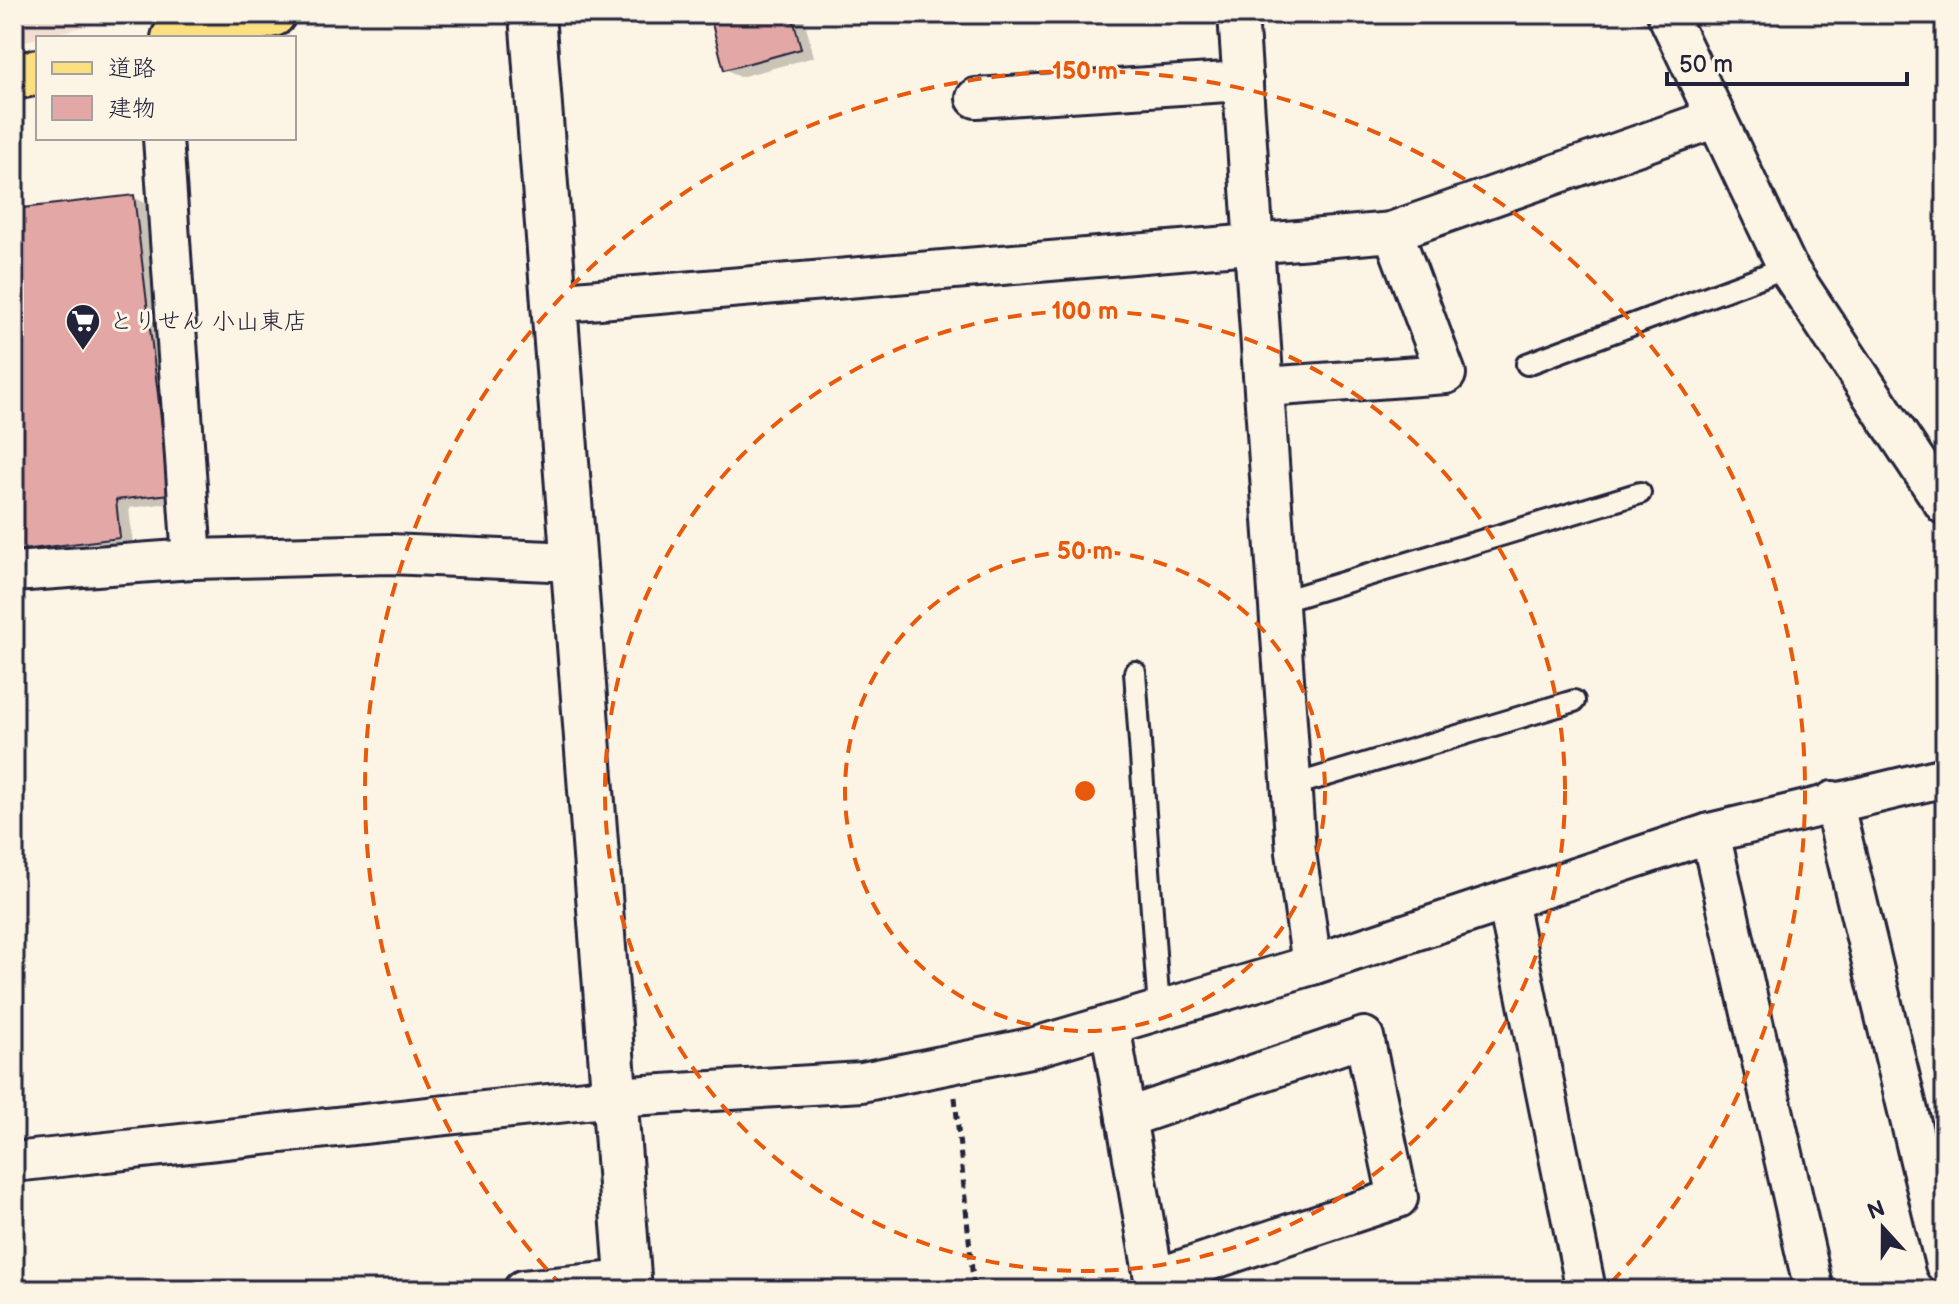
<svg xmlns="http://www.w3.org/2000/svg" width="1959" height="1304" viewBox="0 0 1959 1304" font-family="'Balsamiq Sans','Klee One',sans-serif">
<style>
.built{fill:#f4ded2}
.shadow{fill:#0003}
.building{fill:#e3a8a5;stroke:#22223b;stroke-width:2}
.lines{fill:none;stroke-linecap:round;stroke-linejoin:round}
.lane-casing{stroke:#22223b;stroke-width:26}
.street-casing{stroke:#22223b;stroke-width:44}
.secondary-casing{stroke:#22223b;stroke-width:50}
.primary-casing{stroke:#22223b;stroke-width:50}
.path{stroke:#22223b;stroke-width:5;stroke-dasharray:8 6;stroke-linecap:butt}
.lane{stroke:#fcf5e5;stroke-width:20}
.street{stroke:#fcf5e5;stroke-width:38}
.secondary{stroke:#fcf5e5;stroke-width:44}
.primary{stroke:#fce080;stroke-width:44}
.ring{fill:none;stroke:#e8590c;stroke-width:4;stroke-dasharray:14 10}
.labels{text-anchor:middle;stroke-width:6;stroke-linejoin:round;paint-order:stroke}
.poi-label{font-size:24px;fill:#22223b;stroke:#fcf5e5;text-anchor:start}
.centre{fill:#e8590c;stroke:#fcf5e5;stroke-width:4}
.ring-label{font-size:24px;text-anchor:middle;font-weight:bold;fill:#e8590c;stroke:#fcf5e5;stroke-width:6;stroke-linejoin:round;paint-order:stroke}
</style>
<rect width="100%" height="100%" fill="#fcf5e5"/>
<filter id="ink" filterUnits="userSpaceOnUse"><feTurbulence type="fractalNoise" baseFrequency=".0125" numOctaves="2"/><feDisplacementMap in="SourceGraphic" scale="16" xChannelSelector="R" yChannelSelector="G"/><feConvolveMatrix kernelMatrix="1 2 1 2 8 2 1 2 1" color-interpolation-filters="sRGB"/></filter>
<g filter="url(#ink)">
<!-- built -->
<path class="built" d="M14 14H135L14 44Z"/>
<!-- shadow -->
<g class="shadow">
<path d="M740 14H803L814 57 740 77 726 69Z"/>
<path d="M134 197 148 205 183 501 129 508 133 545 14 560V211Z"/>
</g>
<!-- building -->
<g class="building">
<path d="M732 14H792L801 49 724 70 711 20Z"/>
<path d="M134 195 170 494 116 500 120 538 14 551V209Z"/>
</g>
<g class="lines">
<!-- lane casing -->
<g class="lane-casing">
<g id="lane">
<path d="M1527 364 1787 267"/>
<path d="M1279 602 1640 493"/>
<path d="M1135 672 1159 1010"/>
<path d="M1291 786 1574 701"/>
</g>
</g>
<!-- street casing -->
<g class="street-casing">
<g id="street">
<path d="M1238 14 1296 852 1312 965"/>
<path d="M1667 14 1787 267 1945 505"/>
<path d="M976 98 1243 81"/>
<path d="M163 138 192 559"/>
<path d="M1388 233 1716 118"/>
<path d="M552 303 1393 232 1446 374 1265 387"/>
<path d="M14 572 192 559 389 554 573 562"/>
<path d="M1833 801 1945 1264"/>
<path d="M1710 833 1814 1290"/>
<path d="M1507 900 1586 1290"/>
<path d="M1110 1025 1156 1290"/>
<path d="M1126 1118 1364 1037 1398 1198 1154 1279"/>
<path d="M14 1162 613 1097 862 1082 1035 1047 1312 965 1710 833 1945 777"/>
<path d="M523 1290 629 1280"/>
</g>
</g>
<!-- secondary casing -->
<g class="secondary-casing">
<path id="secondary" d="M532 14 629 1290"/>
</g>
<!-- primary casing -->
<g class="primary-casing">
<g id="primary">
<path d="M174 38 273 14"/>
<path d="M14 77 38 72"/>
</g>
</g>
<!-- path -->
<path class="path" d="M955 1097 974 1290"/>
<!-- lane -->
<use href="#lane" class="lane"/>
<!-- street -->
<use href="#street" class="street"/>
<!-- secondary -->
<use href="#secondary" class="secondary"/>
<!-- primary -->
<use href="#primary" class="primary"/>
</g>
</g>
<!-- distance rings -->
<g class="ring">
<circle cx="1085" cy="791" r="240"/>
<circle cx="1085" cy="791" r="480"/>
<path d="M563 1287A720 720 0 1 1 1607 1287"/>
</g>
<!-- icons -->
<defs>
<g id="supermarket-pin" transform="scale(1.8)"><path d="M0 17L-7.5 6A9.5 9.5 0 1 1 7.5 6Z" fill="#22223b" stroke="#fcf5e5"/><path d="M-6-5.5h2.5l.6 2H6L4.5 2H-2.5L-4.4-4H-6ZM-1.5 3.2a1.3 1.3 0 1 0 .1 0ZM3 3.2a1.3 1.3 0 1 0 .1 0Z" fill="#fff"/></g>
</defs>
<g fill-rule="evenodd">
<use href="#supermarket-pin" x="83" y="321"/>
</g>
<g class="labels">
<!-- poi labels -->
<g class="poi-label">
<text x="109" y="329">とりせん 小山東店</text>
</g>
</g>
<circle cx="1085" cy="791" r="12" class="centre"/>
<g class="ring-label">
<text x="1085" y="79">150 m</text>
<text x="1085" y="319">100 m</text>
<text x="1085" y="559">50 m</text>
</g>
<!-- margin -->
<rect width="1959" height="1304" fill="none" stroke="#fcf5e5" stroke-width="48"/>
<rect x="24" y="24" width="1911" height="1256" fill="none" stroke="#22223b" stroke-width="3" filter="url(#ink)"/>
<!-- legend -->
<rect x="36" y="36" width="260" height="104" fill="#fcf5e5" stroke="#a5a1a1" stroke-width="2"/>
<rect x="52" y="62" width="40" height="12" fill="#fce080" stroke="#a5a1a1" stroke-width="2"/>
<text x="108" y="76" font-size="24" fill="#22223b">道路</text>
<rect x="52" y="96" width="40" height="24" fill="#e3a8a5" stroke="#a5a1a1" stroke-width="2"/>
<text x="108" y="116" font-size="24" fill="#22223b">建物</text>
<!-- north arrow -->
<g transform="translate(1883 1228) rotate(339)" stroke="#fcf5e5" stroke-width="6" paint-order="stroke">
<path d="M0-6L14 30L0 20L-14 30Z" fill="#22223b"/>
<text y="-12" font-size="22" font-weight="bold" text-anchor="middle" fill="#22223b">N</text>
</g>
<!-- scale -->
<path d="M1667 72v12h240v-12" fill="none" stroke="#22223b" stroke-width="4"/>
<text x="1679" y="72" font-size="24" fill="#22223b" stroke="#fcf5e5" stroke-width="6" paint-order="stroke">50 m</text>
</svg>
